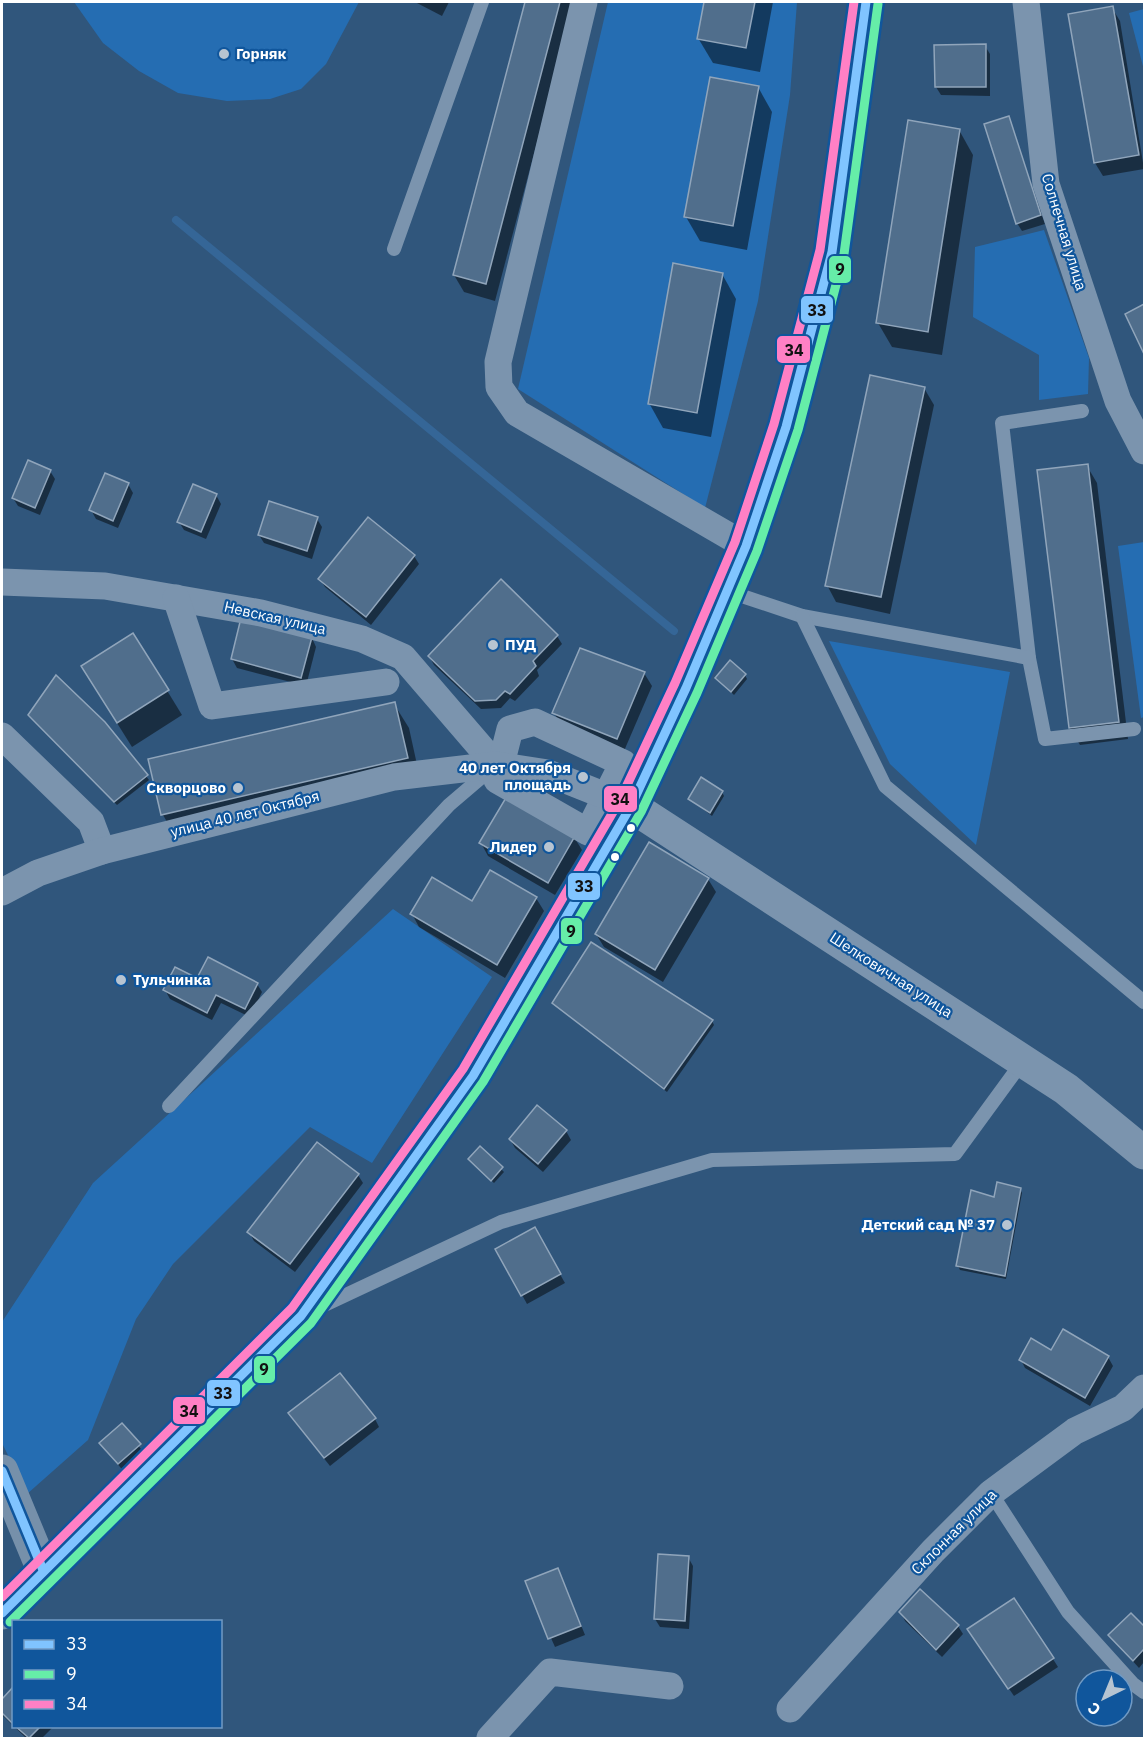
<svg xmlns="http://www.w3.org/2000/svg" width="1146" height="1740" viewBox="0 0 1146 1740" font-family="'IBM Plex Sans',sans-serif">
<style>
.green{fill:#256db2}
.shadow{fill:#0007}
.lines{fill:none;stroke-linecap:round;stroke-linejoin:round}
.stream{stroke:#356697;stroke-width:8}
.building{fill:#506e8c;stroke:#90a5bb;stroke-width:1.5}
.service{stroke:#7b94ae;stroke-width:14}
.minor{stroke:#7b94ae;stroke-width:27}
.tertiary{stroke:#7b94ae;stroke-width:33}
.secondary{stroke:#7690aa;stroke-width:33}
.bus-1-casing{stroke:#10569c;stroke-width:14}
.bus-2-casing{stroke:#10569c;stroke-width:14}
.bus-3-casing{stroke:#10569c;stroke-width:14}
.bus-1{stroke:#80c4ff;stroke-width:9}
.bus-2{stroke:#66eda8;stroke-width:9}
.bus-3{stroke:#ff80c5;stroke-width:9}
.poi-dot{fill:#b7c4d1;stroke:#10569c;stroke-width:2}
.bus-dot{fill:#fff;stroke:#10569c;stroke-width:2}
.labels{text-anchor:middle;stroke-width:4.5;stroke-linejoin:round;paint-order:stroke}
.poi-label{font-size:15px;font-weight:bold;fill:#fff;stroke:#10569c;text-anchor:end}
.street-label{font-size:15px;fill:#fff;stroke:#10569c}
.line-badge{stroke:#10569c;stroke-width:2}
.pale-badge-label{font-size:16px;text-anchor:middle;font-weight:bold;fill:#111}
</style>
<rect width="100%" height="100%" fill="#30567c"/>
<!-- green -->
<g class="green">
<path d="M74 2H359L326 64 301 89 270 99 227 101 178 93 139 71 103 43Z"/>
<path d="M608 2H797L790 95 758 301 705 508 518 389Z"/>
<path d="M1144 9V70L1129 13Z"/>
<path d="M1044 230 1089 358 1088 394 1039 400V355L973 317 975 247Z"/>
<path d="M1144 542V717L1141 718 1118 546Z"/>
<path d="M829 641 1010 672 976 845 890 764Z"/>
<path d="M393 909 492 977 372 1163 310 1127 173 1264 136 1319 88 1440 27 1494 2 1443V1322L93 1183Z"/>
</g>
<!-- shadow -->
<g class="shadow">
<path d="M415 2H449L442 16Z"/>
<path d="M527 2H574L495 301 464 292 454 275Z"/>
<path d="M705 2H773L760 72 713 63 698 38Z"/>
<path d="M1112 8 1120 21 1144 169 1103 176 1095 163Z"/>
<path d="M985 46 990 54V96L941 95 936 87Z"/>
<path d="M758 87 772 112 747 250 700 241 686 217Z"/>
<path d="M1008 118 1045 224 1022 231 1017 223Z"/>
<path d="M959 130 973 155 942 355 892 347 878 323Z"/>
<path d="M722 274 736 299 711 437 663 428 649 403Z"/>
<path d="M1144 306V350L1127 314Z"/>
<path d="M924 388 934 405 890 614 836 602 827 585Z"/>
<path d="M1087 466 1097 483 1128 739 1080 745 1070 728Z"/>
<path d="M50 471 55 479 40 515 18 506 13 498Z"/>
<path d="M128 484 133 493 118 528 96 519 91 510Z"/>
<path d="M216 495 221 504 206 539 184 530 179 522Z"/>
<path d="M317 519 322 527 312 559 264 543 259 535Z"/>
<path d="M414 556 419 564 371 625 325 587 320 579Z"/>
<path d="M133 635 182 715 132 747 97 691Z"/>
<path d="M557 636 562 644 537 670 539 676 515 701 510 698 501 708 481 709 434 665 429 656Z"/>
<path d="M312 638 316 647 306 686 237 668 232 659Z"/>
<path d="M644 673 652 686 624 751 562 726 554 713Z"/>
<path d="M745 675 747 679 734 695 717 678Z"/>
<path d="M394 704 409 728 421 783 177 839 163 815 150 760Z"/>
<path d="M32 719 146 776 149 780 117 805Z"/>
<path d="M722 792 724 796 712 816 690 799Z"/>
<path d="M574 837 582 850 555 895 488 856 481 843Z"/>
<path d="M491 872 536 898 544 911 505 978 419 927 412 914 472 903Z"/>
<path d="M708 879 716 892 663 982 604 947 596 934Z"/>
<path d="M198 980 257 984 262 992 250 1017 221 1003 212 1020 170 999 165 990Z"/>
<path d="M554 1003 712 1021 714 1025 667 1092Z"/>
<path d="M566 1131 571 1140 543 1172 515 1148 510 1139Z"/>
<path d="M480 1148 504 1172 494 1183 469 1159Z"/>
<path d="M358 1175 363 1183 295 1272 254 1241 249 1232Z"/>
<path d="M1020 1189 1022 1193 1006 1279 960 1270 958 1266Z"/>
<path d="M534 1229 565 1283 527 1304 497 1249Z"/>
<path d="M1063 1331 1108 1357 1113 1366 1090 1406 1025 1368 1021 1360 1051 1352Z"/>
<path d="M375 1419 379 1427 330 1466 295 1422Z"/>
<path d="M122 1425 145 1454 124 1472 101 1443Z"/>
<path d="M688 1557 693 1566 689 1629 660 1627 655 1619Z"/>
<path d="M562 1578 585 1635 555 1647 526 1582Z"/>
<path d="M901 1612 958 1626 963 1634 942 1657 905 1621Z"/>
<path d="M1131 1615 1144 1628V1662L1139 1668 1110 1636Z"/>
<path d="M974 1638 1053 1659 1058 1667 1014 1696Z"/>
<path d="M14 1689V1726H54L42 1738H26L2 1715V1701Z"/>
</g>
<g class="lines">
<!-- stream -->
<path class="stream" d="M176 220 674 631"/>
</g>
<!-- building -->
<g class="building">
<path d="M525 2H560L486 284 453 275Z"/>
<path d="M704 2H755L746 48 697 39Z"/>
<path d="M1113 6 1139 155 1094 163 1068 14Z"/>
<path d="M986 44V87H935L934 45Z"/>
<path d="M710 77 759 86 733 226 684 217Z"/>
<path d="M1009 116 1041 215 1016 224 984 124Z"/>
<path d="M908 120 960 129 928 332 876 323Z"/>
<path d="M673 263 723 273 697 413 648 404Z"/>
<path d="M1144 304V354L1125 314Z"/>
<path d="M870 375 925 387 881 597 825 586Z"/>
<path d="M28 460 51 470 35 508 12 498Z"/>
<path d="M1088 464 1119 722 1069 728 1037 470Z"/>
<path d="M105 473 129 483 113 521 89 510Z"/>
<path d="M193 484 217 494 201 532 177 522Z"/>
<path d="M269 501 318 517 307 551 258 535Z"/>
<path d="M368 517 415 555 366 617 318 579Z"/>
<path d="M501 579 558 635 533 661 536 666 510 694 505 691 496 700 475 701 428 656Z"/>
<path d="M241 618 312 637 301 678 231 659Z"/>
<path d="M133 633 169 690 117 723 81 666Z"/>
<path d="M580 648 645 672 617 739 552 713Z"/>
<path d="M730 660 746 674 731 692 715 678Z"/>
<path d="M56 675 105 722 148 775 114 802 28 715Z"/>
<path d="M395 702 408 758 161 815 148 759Z"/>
<path d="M701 777 723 791 710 813 688 799Z"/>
<path d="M507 796 575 836 548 883 479 843Z"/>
<path d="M649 842 709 878 655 970 595 934Z"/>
<path d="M490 870 537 897 497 965 410 914 432 877 472 901Z"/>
<path d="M591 942 713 1020 664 1089 552 1003Z"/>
<path d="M208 957 258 983 245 1009 216 995 207 1013 163 990 175 967 197 978Z"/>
<path d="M537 1105 567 1130 538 1164 509 1139Z"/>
<path d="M317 1142 359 1174 290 1264 247 1232Z"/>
<path d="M480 1146 503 1167 491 1181 468 1159Z"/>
<path d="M997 1182 1021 1188 1005 1276 956 1266 971 1190 994 1197Z"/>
<path d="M535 1227 561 1274 521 1296 495 1249Z"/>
<path d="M1063 1329 1109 1356 1085 1398 1019 1360 1031 1338 1051 1350Z"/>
<path d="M340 1373 376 1418 324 1458 288 1413Z"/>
<path d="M122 1423 141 1444 118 1464 99 1443Z"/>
<path d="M658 1554 689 1556 685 1621 654 1619Z"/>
<path d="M558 1568 581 1626 548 1639 525 1581Z"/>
<path d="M920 1589 959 1625 936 1650 899 1612Z"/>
<path d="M1014 1598 1054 1658 1008 1689 967 1629Z"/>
<path d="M1131 1613 1144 1626V1649L1133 1661 1108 1635Z"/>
<path d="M14 1686V1725L2 1713V1699Z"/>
<path d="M15 1726H41L29 1738Z"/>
</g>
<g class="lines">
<!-- service -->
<g class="service">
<path d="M394 249 482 2"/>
<path d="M1082 411 1002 423 1029 658 1045 739 1134 729"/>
<path d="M727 591 802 616 1029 658"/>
<path d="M802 616 885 786 1144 1002"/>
<path d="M169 1106 449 805 490 770"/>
<path d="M316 1309 501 1222 712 1160 955 1154 1023 1061"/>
<path d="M991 1493 1068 1612 1133 1684 1144 1692"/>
</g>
<!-- minor -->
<g class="minor">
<path d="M584 2 498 362 499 387 517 413 746 546"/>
<path d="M1026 2 1046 184 1118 401 1144 451"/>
<path d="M2 582 105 586 261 613 362 639 403 657 496 765"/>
<path d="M176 598 212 706 386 682"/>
<path d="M535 722 623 763 588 832 497 780 510 729Z"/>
<path d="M2 736 91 822 102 851"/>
<path d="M2 892 38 873 102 851 394 777 496 765 548 773 631 806"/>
<path d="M790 1709 933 1551 991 1493 1075 1431 1123 1408 1144 1388"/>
<path d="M490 1738 550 1672 670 1686"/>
</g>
<!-- tertiary -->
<path class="tertiary" d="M631 806 1066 1089 1144 1153"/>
<!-- secondary -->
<g class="secondary">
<path d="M2 1471 43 1570"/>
<path d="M2 1613 301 1316 473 1076 631 806 686 688 746 546 786 427 832 252 866 2"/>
</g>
<!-- bus-1 casing -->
<g class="bus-1-casing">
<g id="bus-1">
<path d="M2 1471 43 1570"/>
<path d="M2 1613 301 1316 473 1076 631 806 686 688 746 546 786 427 832 252 866 2"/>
</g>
</g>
<!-- bus-2 casing -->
<g class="bus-2-casing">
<path id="bus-2" d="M10 1622 311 1323 483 1082 641 812 697 693 757 551 798 430 844 254 878 4"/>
</g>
<!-- bus-3 casing -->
<g class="bus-3-casing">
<path id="bus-3" d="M2 1597 292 1308 463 1069 620 800 675 683 735 542 774 424 820 250 854 2"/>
</g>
<!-- bus-1 -->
<use href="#bus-1" class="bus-1"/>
<!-- bus-2 -->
<use href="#bus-2" class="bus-2"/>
<!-- bus-3 -->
<use href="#bus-3" class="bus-3"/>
</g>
<!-- markers -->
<g class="poi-dot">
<circle cx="224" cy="54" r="6"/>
<circle cx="493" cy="645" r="6"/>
<circle cx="583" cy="777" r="6"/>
<circle cx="238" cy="788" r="6"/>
<circle cx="549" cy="847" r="6"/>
<circle cx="121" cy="980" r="6"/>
<circle cx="1007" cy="1225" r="6"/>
</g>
<g class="bus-dot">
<circle cx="631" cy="828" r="5"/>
<circle cx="615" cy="857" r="5"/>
</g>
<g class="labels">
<!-- poi labels -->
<g class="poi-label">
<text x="236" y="59" text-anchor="start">Горняк</text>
<text x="505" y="650" text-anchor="start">ПУД</text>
<text x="571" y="773">40 лет Октября<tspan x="571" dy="17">площадь</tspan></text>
<text x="226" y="793">Скворцово</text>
<text x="537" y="852">Лидер</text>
<text x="133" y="985" text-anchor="start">Тульчинка</text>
<text x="995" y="1230">Детский сад № 37</text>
</g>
<!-- street labels -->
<g class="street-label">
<text transform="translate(1064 232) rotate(73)" y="5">Солнечная улица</text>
<text transform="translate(275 618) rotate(13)" y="5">Невская улица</text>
<text transform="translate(245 814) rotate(-14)" y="5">улица 40 лет Октября</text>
<text transform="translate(891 975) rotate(33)" y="5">Шелковичная улица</text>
<text transform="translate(954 1532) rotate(-45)" y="5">Склонная улица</text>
</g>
</g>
<g class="line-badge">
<rect x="828" y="255" width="24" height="29" rx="6" fill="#66eda8"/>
<rect x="800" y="295" width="34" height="29" rx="6" fill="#80c4ff"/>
<rect x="776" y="335" width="35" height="29" rx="6" fill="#ff80c5"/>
<rect x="603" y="785" width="35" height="28" rx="6" fill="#ff80c5"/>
<rect x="567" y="872" width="34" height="29" rx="6" fill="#80c4ff"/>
<rect x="560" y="917" width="23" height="28" rx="6" fill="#66eda8"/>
<rect x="253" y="1355" width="23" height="29" rx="6" fill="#66eda8"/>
<rect x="206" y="1379" width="35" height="28" rx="6" fill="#80c4ff"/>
<rect x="172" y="1396" width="34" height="29" rx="6" fill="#ff80c5"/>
</g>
<g class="pale-badge-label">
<text x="840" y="275">9</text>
<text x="817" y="316">33</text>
<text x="794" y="356">34</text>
<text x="620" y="805">34</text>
<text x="584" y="892">33</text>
<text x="571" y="937">9</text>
<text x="264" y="1375">9</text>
<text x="223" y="1399">33</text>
<text x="189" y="1417">34</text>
</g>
<!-- border -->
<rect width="1146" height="1740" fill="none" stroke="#ffffff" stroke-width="6"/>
<!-- legend -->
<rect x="12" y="1620" width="210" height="108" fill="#10569c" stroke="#709ac4" stroke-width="1.5"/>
<rect x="24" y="1640" width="30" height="9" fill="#80c4ff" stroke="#709ac4" stroke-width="1.5"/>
<text x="66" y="1650" font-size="18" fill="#ffffff">33</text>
<rect x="24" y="1670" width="30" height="9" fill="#66eda8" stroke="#709ac4" stroke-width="1.5"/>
<text x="66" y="1680" font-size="18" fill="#ffffff">9</text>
<rect x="24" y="1700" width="30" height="9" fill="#ff80c5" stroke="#709ac4" stroke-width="1.5"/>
<text x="66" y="1710" font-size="18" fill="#ffffff">34</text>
<!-- north arrow -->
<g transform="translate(1104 1698) rotate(223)"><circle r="28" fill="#10569c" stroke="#709ac4" stroke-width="1.5"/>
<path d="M0-4.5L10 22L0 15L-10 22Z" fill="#b7c4d1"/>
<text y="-9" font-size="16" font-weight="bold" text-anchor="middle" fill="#ffffff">С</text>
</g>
</svg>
